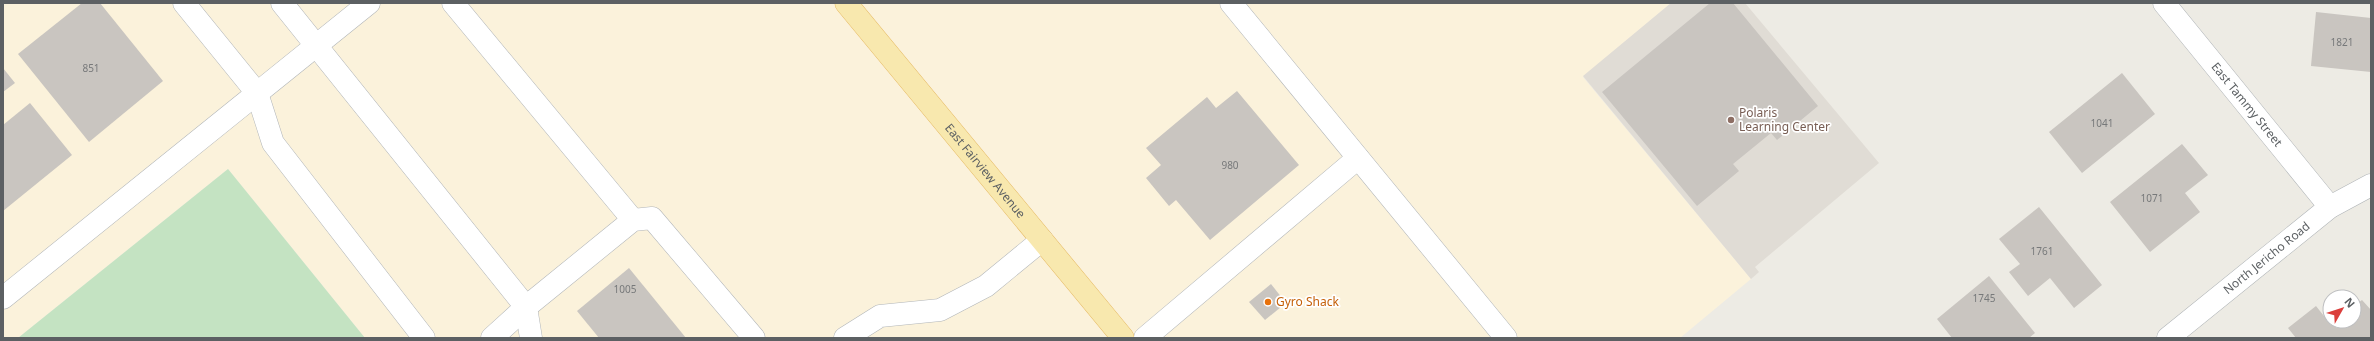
<svg xmlns="http://www.w3.org/2000/svg" width="2374" height="341" viewBox="0 0 2374 341" font-family="'Noto Sans',sans-serif">
<style>
.commercial{fill:#fbf2db}
.education{fill:#e0dcd5}
.green{fill:#c4e3c2}
.building{fill:#c9c5c0}
.lines{fill:none;stroke-linecap:round;stroke-linejoin:round}
.minor-casing{stroke:#b1b5b8;stroke-width:23}
.major-casing{stroke:#e6ba64;stroke-width:23}
.minor{stroke:#fff;stroke-width:22}
.major{stroke:#f8e8ae;stroke-width:22}
.education-dot{fill:#8d6e63;stroke:#fff;stroke-width:1.5}
.food-dot{fill:#e8710a;stroke:#fff;stroke-width:1.5}
.labels{text-anchor:middle;stroke-width:3.5;stroke-linejoin:round;paint-order:stroke}
.number-label{font-size:10px;fill:#77797a}
.street-label{font-size:12px;fill:#5c6063;stroke:#fff}
.education-label{font-size:12px;fill:#785e54;stroke:#fff;text-anchor:start}
.food-label{font-size:12px;fill:#c56008;stroke:#fff;text-anchor:start}
</style>
<rect width="100%" height="100%" fill="#edebe4"/>
<!-- commercial -->
<path class="commercial" d="M3 3H1671L1583 77 1751 279 1680 338H365L228 169 18 338H3Z"/>
<!-- education -->
<path class="education" d="M1671 3H1745L1879 163 1755 267 1759 272 1751 279 1583 76Z"/>
<!-- green -->
<path class="green" d="M228 169 365 338H18Z"/>
<!-- building -->
<g class="building">
<path d="M82 3H100L163 81 89 142 18 54Z"/>
<path d="M1710 3H1733L1818 106 1777 140 1771 133 1733 164 1739 171 1697 206 1602 92Z"/>
<path d="M2316 12 2371 18V72L2311 66Z"/>
<path d="M3 68 15 83 3 92Z"/>
<path d="M2122 73 2155 114 2082 173 2049 132Z"/>
<path d="M1237 91 1299 165 1210 240 1176 200 1169 206 1146 178 1161 165 1146 148 1207 97 1216 108Z"/>
<path d="M30 103 72 155 3 211V125Z"/>
<path d="M2182 144 2208 175 2185 193 2200 212 2150 252 2110 202Z"/>
<path d="M2039 207 2102 285 2074 308 2050 278 2028 296 2009 272 2020 264 1999 239Z"/>
<path d="M629 268 686 338H599L577 311Z"/>
<path d="M1989 276 2035 333 2029 338H1952L1937 319Z"/>
<path d="M1271 284 1286 303 1265 320 1249 302Z"/>
<path d="M2362 300 2371 310V338H2296L2288 328 2316 306 2331 325 2336 321H2354V306Z"/>
</g>
<g class="lines">
<!-- minor casing -->
<g class="minor-casing">
<g id="minor">
<path d="M184 3 257 93 273 143 424 338"/>
<path d="M282 3 526 307 633 220 652 218 754 338"/>
<path d="M453 3 633 220"/>
<path d="M1231 3 1506 338"/>
<path id="s1" d="M2164 3 2330 207"/>
<path d="M3 298 369 3"/>
<path d="M526 307 531 338"/>
<path d="M492 338 526 307"/>
<path d="M845 338 880 316 940 310 986 286 1042 240"/>
<path d="M1145 338 1358 158"/>
<path id="s2" d="M2168 338 2330 207 2371 185"/>
</g>
</g>
<!-- major casing -->
<g class="major-casing">
<g id="major">
<path id="s3" d="M846 3 1123 338"/>
</g>
</g>
<!-- minor -->
<use href="#minor" class="minor"/>
<!-- major -->
<use href="#major" class="major"/>
</g>
<!-- markers -->
<circle class="education-dot" cx="1731" cy="120" r="4"/>
<circle class="food-dot" cx="1268" cy="302" r="4"/>
<g class="labels">
<!-- number labels -->
<g class="number-label">
<text x="2342" y="46">1821</text>
<text x="91" y="72">851</text>
<text x="2102" y="127">1041</text>
<text x="1230" y="169">980</text>
<text x="2152" y="202">1071</text>
<text x="2042" y="255">1761</text>
<text x="625" y="293">1005</text>
<text x="1984" y="302">1745</text>
</g>
<!-- street labels -->
<g class="street-label">
<text dy="4" stroke="none"><textPath href="#s1" startOffset="131">East Tammy Street</textPath></text>
<text dy="4" stroke="none"><textPath href="#s3" startOffset="218">East Fairview Avenue</textPath></text>
<text dy="4" stroke="none"><textPath href="#s2" startOffset="127">North Jericho Road</textPath></text>
</g>
<!-- education labels -->
<g class="education-label">
<text x="1739" y="117">Polaris<tspan x="1739" dy="14">Learning Center</tspan></text>
</g>
<!-- food labels -->
<g class="food-label">
<text x="1276" y="306">Gyro Shack</text>
</g>
</g>
<!-- border -->
<rect width="2374" height="341" fill="none" stroke="#5c6063" stroke-width="8"/>
<!-- north arrow -->
<g transform="translate(2342 309) rotate(51)"><circle r="19" fill="#ffffff" stroke="#bebfc1"/>
<path d="M0-3L7 15L0 10L-7 15Z" fill="#db3f3c"/>
<text y="-6" font-size="11" font-weight="bold" text-anchor="middle" fill="#5c6063">N</text>
</g>
</svg>
